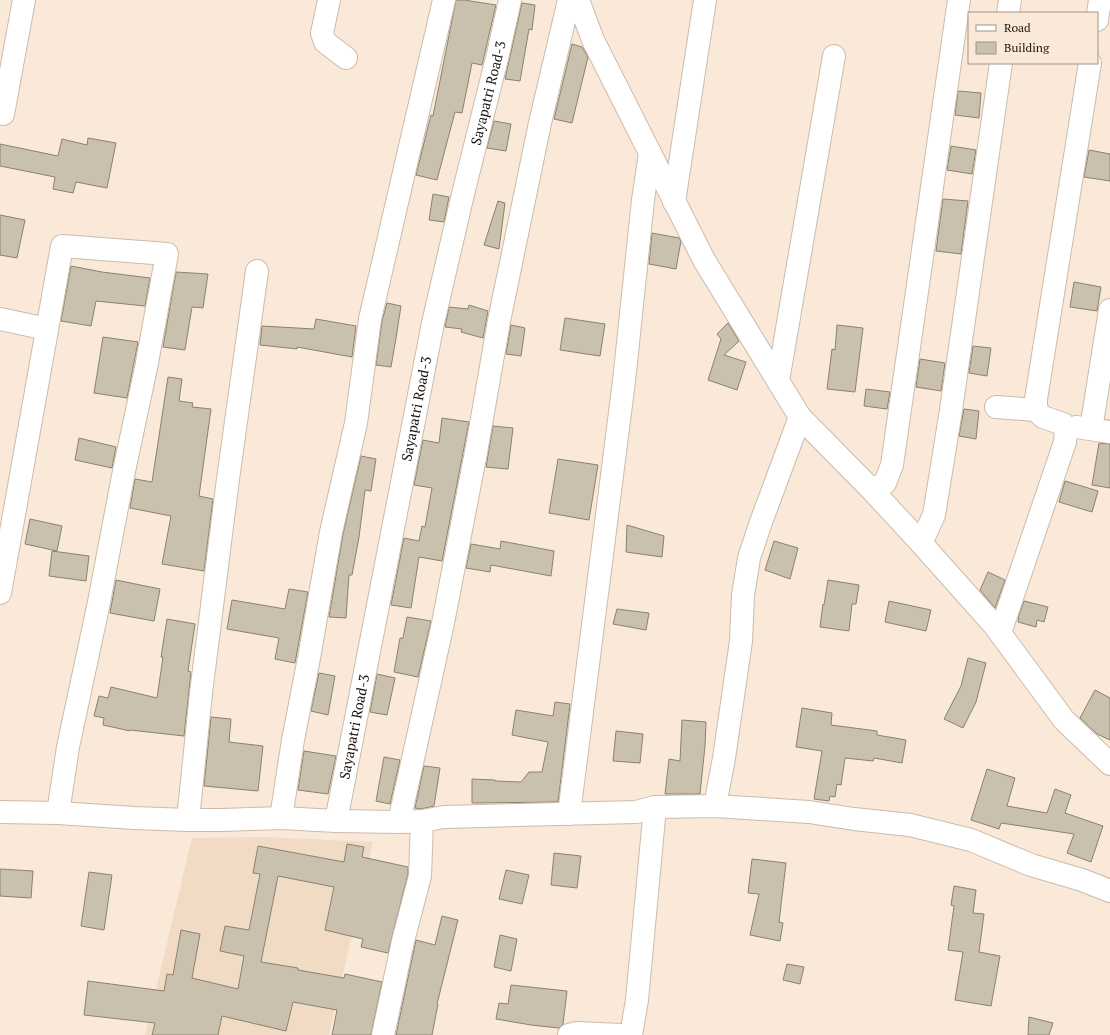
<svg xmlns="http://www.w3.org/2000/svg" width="1110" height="1035" viewBox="0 0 1110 1035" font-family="'PT Serif',serif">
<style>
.built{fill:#f2dbc5}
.building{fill:#c9c1ad;stroke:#8a826f}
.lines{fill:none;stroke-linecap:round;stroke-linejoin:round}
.minor-casing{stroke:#ccbbab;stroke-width:24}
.minor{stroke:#fff;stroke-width:22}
.labels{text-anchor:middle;stroke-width:3.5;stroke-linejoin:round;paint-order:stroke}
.street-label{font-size:14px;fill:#1a140e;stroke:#fae9d8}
</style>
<rect width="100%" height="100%" fill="#fae9d8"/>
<!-- built -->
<path class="built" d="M265 837 373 842 329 1035H145L192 838Z"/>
<!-- building -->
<g class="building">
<path d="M456 0H464L496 5 482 65 472 63 462 113 455 112 437 180 416 175 431 115 433 116Z"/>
<path d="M522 3 535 5 532 30 529 29 520 81 505 79Z"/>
<path d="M572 44 582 47 588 57 572 123 554 119Z"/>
<path d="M958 91 981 93 979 118 955 115Z"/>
<path d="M494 121 511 124 506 151 487 148Z"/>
<path d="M88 138 116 143 107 188 76 182 73 193 53 189 55 177 0 166V144L58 156 62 139 87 145Z"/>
<path d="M951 146 976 150 972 174 947 170Z"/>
<path d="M1089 150 1110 154V181L1084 177Z"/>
<path d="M433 194 449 197 444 222 429 220Z"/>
<path d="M943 199 968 201 961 254 936 251Z"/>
<path d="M498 201 505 203 499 249 484 245Z"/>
<path d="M0 215 25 220 17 258 0 255Z"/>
<path d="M652 233 679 238 681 241 676 269 649 264Z"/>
<path d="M71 266 102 272 150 278 145 306 96 301 91 326 61 321Z"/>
<path d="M176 272 208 274 203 308 192 307 185 350 163 347Z"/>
<path d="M1074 282 1101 287 1097 311 1070 307Z"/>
<path d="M387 303 401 306 396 338 391 367 376 365 382 321Z"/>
<path d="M469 305 488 311 483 338 461 332 462 329 445 327 449 307 468 309Z"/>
<path d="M565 318 605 324 600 356 560 350Z"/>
<path d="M316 319 356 326 352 357 297 347V349L260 345 262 326 314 329Z"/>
<path d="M728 323 739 341 724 355 746 362 737 390 708 380 721 339 717 334Z"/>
<path d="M511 325 525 328 521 356 506 354Z"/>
<path d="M837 325 863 328 855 392 827 389 832 349 835 350Z"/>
<path d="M103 337 138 342 127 398 94 393Z"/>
<path d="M973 346 991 348 987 376 969 373Z"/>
<path d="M920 359 945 363 941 391 916 387Z"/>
<path d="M168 377 182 379 179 401 193 403 192 407 211 409 199 496 213 499 204 571 162 564 171 516 130 508 135 479 152 482Z"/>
<path d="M866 389 890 392 887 409 864 406Z"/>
<path d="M964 409 979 411 976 439 959 436Z"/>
<path d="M442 418 469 422 442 561 419 557 411 608 391 605 404 538 419 541 422 526 425 527 432 488 414 485 423 440 439 443Z"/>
<path d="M493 426 513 428 508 469 486 467Z"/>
<path d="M79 438 116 447 112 468 75 460Z"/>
<path d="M1099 443 1110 444V488L1092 485Z"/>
<path d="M361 456 376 459 371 491 365 490 359 537 352 575H349L346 618 329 617 343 534Z"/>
<path d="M558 459 598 465 589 520 549 513Z"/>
<path d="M1065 481 1098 491 1092 512 1059 502Z"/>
<path d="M30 519 62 526 57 551 25 544Z"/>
<path d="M627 525 664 536 662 557 626 552Z"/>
<path d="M501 541 554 551 551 576 491 565 490 572 466 568 471 544 500 549Z"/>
<path d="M774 541 798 548 790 579 765 570Z"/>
<path d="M52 551 89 556 86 581 49 576Z"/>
<path d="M988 572 1005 580 995 608 980 590Z"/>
<path d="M116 580 160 589 154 621 110 613Z"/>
<path d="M828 580 859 585 856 604H852L849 631 820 627 823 604 824 605Z"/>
<path d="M289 589 308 592 295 663 275 659 279 638 227 629 232 600 285 609Z"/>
<path d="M889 601 931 610 926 631 885 622Z"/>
<path d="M1024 601 1048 607 1044 622 1037 620 1036 627 1018 622 1019 618H1018Z"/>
<path d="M617 609 649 613 646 630 613 624Z"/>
<path d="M407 617 431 621 418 677 394 672 400 638H403Z"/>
<path d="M167 619 195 624 188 671 191 672 184 736 130 730V731L103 725 104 718 94 716 99 696 108 698 111 687 157 698 163 657H161Z"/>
<path d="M968 658 986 663 976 702 963 728 944 719 961 686Z"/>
<path d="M319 673 335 676 328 715 311 711Z"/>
<path d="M377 674 395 678 387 715 370 712Z"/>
<path d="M1095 690 1110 698V740L1097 734 1080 718Z"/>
<path d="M555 702 570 704 558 802 472 803V779L495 780V781L521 782 529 772H542L548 742 512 735 516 710 553 716Z"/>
<path d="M802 708 832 713 831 725 877 731V735L906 740 902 763 874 758 873 761 845 758 841 785 837 784 835 797 830 796 829 801 814 799 822 751 796 747Z"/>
<path d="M211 717 231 719 229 742 263 746 258 791 204 786Z"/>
<path d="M682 720 706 722 705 746 700 794H665L669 759 680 761Z"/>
<path d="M616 731 643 734 640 763 613 761Z"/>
<path d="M304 751 336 756 328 794 298 790Z"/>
<path d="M384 757 400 760 390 804 376 801Z"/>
<path d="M424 766 440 768 434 806 421 809 415 808Z"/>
<path d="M987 769 1015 778 1007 806 1047 813 1055 789 1071 795 1065 813 1103 826 1091 862 1067 853 1074 834 1001 823 999 829 971 820Z"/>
<path d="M347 844 364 847 362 857 408 867V874L388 953 361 947 363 939 325 930 334 887 278 876 261 962 298 968V970L344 978 345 974 382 982 371 1035H332L337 1010 293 1002 286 1031 222 1016 218 1035H152L155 1023 84 1015 88 981 164 991 167 974 173 975 181 930 200 934 192 978 238 989 244 956 220 951 225 926 249 930 260 874 253 873 258 846 344 862Z"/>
<path d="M554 853 581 856 577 888 551 885Z"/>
<path d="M752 859 786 863 779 922 783 923 780 941 750 935 759 894 748 893Z"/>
<path d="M0 869 33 871 31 898 0 896Z"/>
<path d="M506 870 529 875 522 904 499 899Z"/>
<path d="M89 872 112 875 104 930 81 926Z"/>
<path d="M954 886 976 890 973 913 984 914 979 952 1000 956 991 1006 955 1000 963 952 948 950 954 906 951 905Z"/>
<path d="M442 916 458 920 437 1004H438L432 1035H396L416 940 435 945Z"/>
<path d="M500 935 517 939 511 971 494 967Z"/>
<path d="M787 964 804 967 800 984 783 980Z"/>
<path d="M511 985 567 991 563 1024 559 1028 531 1025 496 1019 499 1003 508 1004Z"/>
<path d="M1029 1017 1053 1023 1049 1035H1028Z"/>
</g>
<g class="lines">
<!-- minor casing -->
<g class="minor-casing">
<g id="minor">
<path d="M329 0 322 33 325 42 346 58"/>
<path d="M578 0 593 40 704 260 800 417 872 490 921 543 994 625 1064 720 1110 764"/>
<path d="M1008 13 1010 0"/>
<path d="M1097 20 1100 0"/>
<path d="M3 114 24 0"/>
<path d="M674 202 705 0"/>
<path d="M0 319 47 329"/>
<path d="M778 381 834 56"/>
<path d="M996 407 1036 410"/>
<path d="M1076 427 1110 432"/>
<path d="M1091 429 1110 310"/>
<path d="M872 490 885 483 892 465 959 0"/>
<path d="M921 543 934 515 951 410 1001 63"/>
<path d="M0 593 62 246 167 254 146 368 124 471 98 607 68 747 58 813"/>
<path d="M1000 633 1065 442 1066 431 1063 424 1043 417 1036 410V399L1090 63"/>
<path d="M715 806 724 758 741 641 743 595 749 558 761 522 800 417"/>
<path d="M0 812 58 813 134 818 188 820H223L281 818 336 821 399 822 422 821 420 876 403 941 383 1035"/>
<path d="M569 814 624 381 643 200 650 153"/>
<path d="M281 818 293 740 309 658 331 532 356 423 370 319 444 0"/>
<path d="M188 820 201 693 228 479 257 271"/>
<path id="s1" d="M336 821 433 323 463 194 498 54 510 0"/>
<path d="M422 821 444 817 636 812 655 807 715 806 809 812 854 819 910 825 971 840 1031 865 1082 880 1110 891"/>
<path d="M399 822 443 623 477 447 499 321 540 123 569 0"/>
<path d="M569 1035 577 1033 621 1035"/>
<path d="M631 1035 637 1000 655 807"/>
</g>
</g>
<!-- minor -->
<use href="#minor" class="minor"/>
</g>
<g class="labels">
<!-- street labels -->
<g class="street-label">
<text dy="5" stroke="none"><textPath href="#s1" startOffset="744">Sayapatri Road-3</textPath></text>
<text dy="5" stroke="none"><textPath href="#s1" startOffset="420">Sayapatri Road-3</textPath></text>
<text dy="5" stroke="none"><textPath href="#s1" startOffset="96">Sayapatri Road-3</textPath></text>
</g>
</g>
<!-- legend -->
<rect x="968" y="12" width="130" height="52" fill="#fae9d8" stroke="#a09487"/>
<rect x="976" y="25" width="20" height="6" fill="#ffffff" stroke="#a09487"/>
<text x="1004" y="32" font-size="12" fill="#1a140e">Road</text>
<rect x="976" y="42" width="20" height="12" fill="#c9c1ad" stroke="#a09487"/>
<text x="1004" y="52" font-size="12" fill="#1a140e">Building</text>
</svg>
